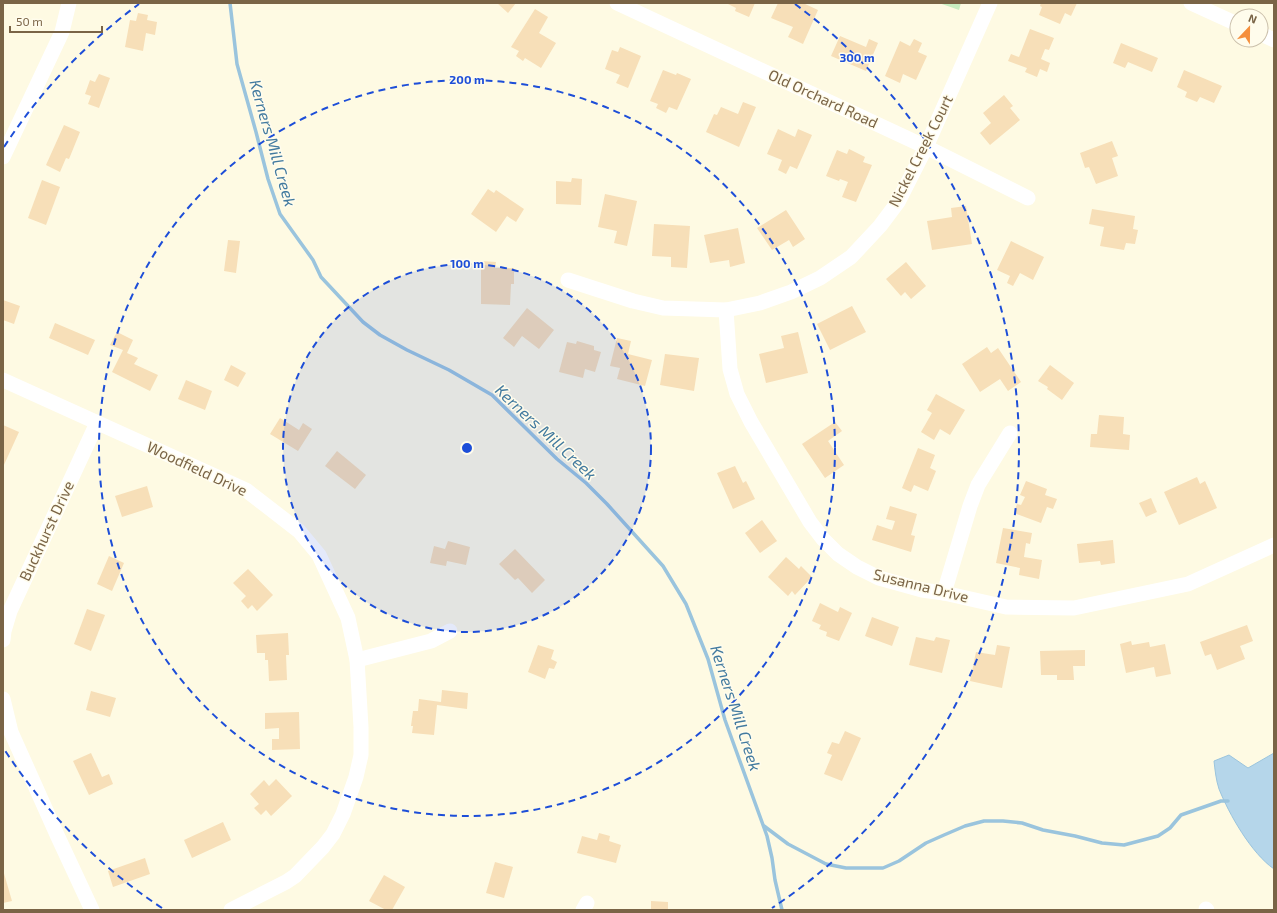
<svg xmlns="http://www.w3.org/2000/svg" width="1277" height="913" viewBox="0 0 1277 913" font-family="'Exo 2',sans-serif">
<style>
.green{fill:#c8eec0}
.water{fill:#b5d6ea;stroke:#9ac4dd}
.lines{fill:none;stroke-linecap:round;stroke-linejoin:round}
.stream{stroke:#9ac4dd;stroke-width:3.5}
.building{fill:#f7dfb8}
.minor{stroke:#fff;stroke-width:15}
.ring{fill:none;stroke:#1d4ed8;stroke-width:2;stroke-dasharray:7 5}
.labels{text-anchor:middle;stroke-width:3;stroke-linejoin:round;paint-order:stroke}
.street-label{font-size:15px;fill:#7a6446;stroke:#fffcec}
.water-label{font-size:16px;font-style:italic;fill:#427a9f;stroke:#fffcec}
.centre{fill:#1d4ed8;stroke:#fffcec;stroke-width:2}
.ring-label{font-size:12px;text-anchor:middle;font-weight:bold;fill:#1d4ed8;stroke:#fffcec;stroke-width:3;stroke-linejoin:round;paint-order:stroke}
</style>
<rect width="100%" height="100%" fill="#fefae3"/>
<!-- green -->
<path class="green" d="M939 3H961L959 10Z"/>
<!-- water -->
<path class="water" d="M1274 753V869C1251 853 1229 814 1219 789 1216 780 1215 770 1214 761L1229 755 1248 768Z"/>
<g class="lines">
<!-- stream -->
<g class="stream">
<path d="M230 3 237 64 256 132 268 179 280 214 313 260 321 277 363 322 380 335 407 350 449 370 492 395 557 459 586 483 607 504 663 566 686 604 708 659 725 720 767 836 772 858 775 880 782 910"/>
<path d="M764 826 788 844 826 864 846 868H883L899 861 926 843 944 835 965 826 984 821H1003L1022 823 1043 830 1075 836 1102 843 1124 845 1158 836 1170 828 1181 815 1221 801H1228"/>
</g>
</g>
<!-- building -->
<g class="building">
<path d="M497 3H516L508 13Z"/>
<path d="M726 3H755L749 17 735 11 736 8Z"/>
<path d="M778 3H803L818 10 803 44 788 37 793 27 771 18Z"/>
<path d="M1041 3H1077L1071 16 1065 13 1060 24 1039 15 1042 7 1040 6Z"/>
<path d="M535 9 548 17 539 33 556 43 541 68 525 58 523 61 516 56 519 51 511 47Z"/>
<path d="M138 13 148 15 147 20 157 22 155 35 146 33 143 51 125 47 130 20 136 21Z"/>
<path d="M1030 29 1054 38 1049 50 1045 49 1041 59 1050 63 1047 72 1040 69 1037 77 1025 72 1027 68 1008 61 1011 54 1019 57Z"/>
<path d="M840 36 866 47 869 39 878 43 866 71 831 56Z"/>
<path d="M914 39 922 43 918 52 927 56 916 80 903 74 900 83 885 76 900 41 910 46Z"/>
<path d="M1121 43 1158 58 1152 72 1128 62 1125 68 1113 63Z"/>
<path d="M620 47 641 56 628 88 616 83 620 75 605 69 612 50 618 52Z"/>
<path d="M663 70 676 75 677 73 691 79 677 110 669 107 666 113 656 108 658 104 650 101Z"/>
<path d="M1184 70 1222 86 1214 103 1200 97 1197 102 1185 97 1187 92 1177 87Z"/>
<path d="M99 74 110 78 99 108 88 104 91 96 85 94 90 80 95 82Z"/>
<path d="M1004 95 1013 106 1010 108 1020 120 990 145 980 133 991 123 983 113Z"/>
<path d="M743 102 756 107 739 147 706 132 714 114 717 115 721 107 738 114Z"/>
<path d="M64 125 80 132 69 159 66 158 60 172 46 165Z"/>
<path d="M778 129 795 137 798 129 812 135 797 169 790 166 786 174 778 170 782 160 767 154Z"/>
<path d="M1112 141 1118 156 1112 158 1118 176 1096 184 1089 167 1085 168 1080 153Z"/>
<path d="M849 149 865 157 863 162 872 165 856 202 842 197 848 182 840 179 839 181 826 176 837 150 847 154Z"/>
<path d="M572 178 582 179 581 205 556 204V181L571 182Z"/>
<path d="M42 180 60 187 46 225 28 218Z"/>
<path d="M488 189 494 193 496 190 524 209 516 222 507 216 496 232 471 214Z"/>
<path d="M605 194 637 201 627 246 614 243 617 231 598 227Z"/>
<path d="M966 206 972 244 932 250 927 221 952 217 951 208Z"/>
<path d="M1092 209 1135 216 1133 229 1138 230 1135 244 1126 243 1124 250 1100 246 1104 227 1089 224Z"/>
<path d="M786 210 805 239 793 247 789 240 772 250 757 228Z"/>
<path d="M654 224 690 226 687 268 671 267V257L652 256Z"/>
<path d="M738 228 745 263 730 267 729 260 710 263 704 235Z"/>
<path d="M228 240 240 241 236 273 224 271Z"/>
<path d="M1011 241 1044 257 1033 280 1020 273 1013 286 1007 283 1010 276 997 270Z"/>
<path d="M481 261 496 262 495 268H514V284H511L510 305 481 304Z"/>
<path d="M906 262 926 286 911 299 905 292 901 296 886 279Z"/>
<path d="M3 300 20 306 14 324 3 320Z"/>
<path d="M852 306 866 332 830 350 817 324Z"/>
<path d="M527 308 554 330 539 349 522 336 514 347 503 338Z"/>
<path d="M55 323 95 340 88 355 49 338Z"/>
<path d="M117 332 133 340 127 353 138 358 134 364 158 375 150 391 112 372 123 350 110 345Z"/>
<path d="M798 332 808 373 766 383 759 354 784 348 781 336Z"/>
<path d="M617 338 631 341 628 354 652 360 645 386 617 379 620 368 610 366Z"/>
<path d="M577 341 594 346V350L601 352 595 372 585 369 583 378 559 372 567 342 576 344Z"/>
<path d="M987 347 991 353 998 348 1021 382 1008 391 1000 379 980 392 962 364Z"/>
<path d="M665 354 699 358 694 391 660 385Z"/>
<path d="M231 365 246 373 238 387 224 380Z"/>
<path d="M1050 365 1074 383 1062 400 1047 389 1048 387 1038 381Z"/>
<path d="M186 380 212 391 205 410 178 399Z"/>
<path d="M936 394 965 410 950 435 940 429 934 440 921 432 932 413 927 410Z"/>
<path d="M1099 415 1124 417 1123 434 1130 435 1129 450 1090 447 1091 434H1097Z"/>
<path d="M280 418 299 430 303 423 312 429 298 451 270 434Z"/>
<path d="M835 422 842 431 828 441 844 465 825 478 802 444Z"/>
<path d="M3 425 19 432 3 467Z"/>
<path d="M918 448 935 455 930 468 936 471 928 491 914 485 911 492 902 488Z"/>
<path d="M337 451 366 475 355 489 325 466Z"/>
<path d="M735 466 743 483 746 481 755 499 733 509 717 473Z"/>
<path d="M1197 477 1200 484 1205 481 1217 508 1179 525 1164 492Z"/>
<path d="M1026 481 1047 489 1045 495 1057 499 1053 509 1047 507 1041 523 1014 513 1017 504 1021 505 1025 497 1020 495Z"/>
<path d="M147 486 153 507 122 517 115 496Z"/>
<path d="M1151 498 1157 512 1146 517 1139 503Z"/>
<path d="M890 506 917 514 911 535 915 536 911 552 872 540 877 525 892 530 895 521 886 519Z"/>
<path d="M762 520 777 541 760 553 745 533Z"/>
<path d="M1003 528 1032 533 1030 544 1026 543 1024 557 1042 560 1039 579 1019 575 1020 568 996 563Z"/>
<path d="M1113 540 1115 563 1101 565 1100 561 1079 563 1077 544Z"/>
<path d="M448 541 470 547 466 565 447 561 446 566 430 563 434 546 445 549Z"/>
<path d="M515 549 545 580 532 593 518 578 515 580 499 564Z"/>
<path d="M109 556 124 563 112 591 97 584Z"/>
<path d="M786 557 799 569 801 566 812 577 795 595 792 591 788 596 768 577Z"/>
<path d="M248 569 273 595 257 611 252 605 248 609 241 601 246 596 233 583Z"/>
<path d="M820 603 838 612 840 607 852 613 839 641 826 636 827 632 819 629 821 625 812 621Z"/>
<path d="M87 609 105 615 91 651 74 644Z"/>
<path d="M872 617 899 627 892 646 865 636Z"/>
<path d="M1247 625 1253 641 1240 646 1245 659 1217 670 1211 654 1205 656 1200 642Z"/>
<path d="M288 633 289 655H286L287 680 269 681 268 660H265V653H257L256 635Z"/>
<path d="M916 637 934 641 936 637 950 640 942 673 909 665Z"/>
<path d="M1131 641 1132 645 1149 642 1150 647 1165 644 1171 674 1156 677 1154 667 1126 673 1120 644Z"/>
<path d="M538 645 554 650 551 659 557 662 554 669 549 668 545 679 528 672Z"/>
<path d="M997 645 1010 647 1002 688 970 681 976 652 995 655Z"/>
<path d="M1085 650V666H1073L1074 680H1057V675H1041L1040 651Z"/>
<path d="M442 690 468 693 467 709 437 705 434 735 412 733 413 726H411L413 711H418L419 699 441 702Z"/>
<path d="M91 691 116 698 110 717 86 710Z"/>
<path d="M299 712 300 749 272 750V739H279V728L265 729V713Z"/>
<path d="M845 731 861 738 842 781 824 774 832 755 827 753 832 742 839 744Z"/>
<path d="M91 753 102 777 109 774 113 784 89 795 73 761Z"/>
<path d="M276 779 292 796 271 816 266 810 261 815 254 808 259 804 250 794 264 780 269 786Z"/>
<path d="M223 822 231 840 192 858 184 840Z"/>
<path d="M599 833 610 836 609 841 621 845 616 863 577 853 582 836 597 840Z"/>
<path d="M145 858 150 874 113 887 108 871Z"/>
<path d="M495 862 513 867 504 898 486 893Z"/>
<path d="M3 870 12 901 3 903Z"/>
<path d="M384 875 405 887 392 910H386L369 901Z"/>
<path d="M651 901 668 902V910H651Z"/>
</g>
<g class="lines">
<!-- minor -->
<g class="minor">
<path d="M617 3 926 147 1028 198"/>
<path d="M1191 3 1237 24"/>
<path d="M1261 34 1274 40"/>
<path d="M3 157 62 32 69 3"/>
<path d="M568 280 633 301 663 308 726 310 760 303 791 292 820 278 851 257 880 226 898 202 926 147 990 3"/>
<path d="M726 310 730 369 737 394 751 422 810 522 823 539 838 554 857 567 879 578 922 590 944 593 1006 607 1074 608 1188 584 1274 545"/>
<path d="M3 380 246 490 299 531 319 555 348 618 357 660 361 727V755L356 777 343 814 333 834 323 847 295 876 286 882 231 910"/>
<path d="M944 593 970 506 978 485 1010 433"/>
<path d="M3 640 4 631 10 611 97 423"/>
<path d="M357 660 431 641 450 631"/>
<path d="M3 699 11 732 58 837 92 910"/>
<path d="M1206 909 1207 910"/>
<path d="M583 910 587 903"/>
</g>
</g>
<!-- distance rings -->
<circle cx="467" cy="448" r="184" fill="#1d4ed8" fill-opacity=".12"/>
<g class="ring">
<circle cx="467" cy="448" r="184"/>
<circle cx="467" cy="448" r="368"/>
<path d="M162 908A552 552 0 0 1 4 749M4 147A552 552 0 0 1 139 4M795 4A552 552 0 0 1 772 908"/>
</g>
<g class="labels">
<!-- street labels -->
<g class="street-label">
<text transform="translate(823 99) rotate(25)" y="5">Old Orchard Road</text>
<text transform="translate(921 151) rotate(-63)" y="5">Nickel Creek Court</text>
<text transform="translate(197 469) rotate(25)" y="5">Woodfield Drive</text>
<text transform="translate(47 531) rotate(-65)" y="5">Buckhurst Drive</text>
<text transform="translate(921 586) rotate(14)" y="5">Susanna Drive</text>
</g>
<!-- water labels -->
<g class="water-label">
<text transform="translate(273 143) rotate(74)" y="6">Kerners Mill Creek</text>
<text transform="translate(546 432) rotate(43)" y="6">Kerners Mill Creek</text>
<text transform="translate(736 708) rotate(72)" y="6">Kerners Mill Creek</text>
</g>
</g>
<circle cx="467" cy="448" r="6" class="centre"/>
<g class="ring-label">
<text x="857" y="62">300 m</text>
<text x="467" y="84">200 m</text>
<text x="467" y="268">100 m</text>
</g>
<!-- border -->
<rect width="1277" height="913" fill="none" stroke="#7a6446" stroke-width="8"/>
<!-- north arrow -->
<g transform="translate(1249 28) rotate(22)"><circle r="19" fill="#fffcec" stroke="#cabfaa"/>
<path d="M0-3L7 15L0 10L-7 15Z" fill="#f58f3c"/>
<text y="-6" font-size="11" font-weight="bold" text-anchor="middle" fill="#7a6446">N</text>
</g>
<!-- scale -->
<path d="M10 26v6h92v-6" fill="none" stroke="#7a6446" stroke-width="2"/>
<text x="16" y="26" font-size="12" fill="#7a6446" stroke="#fffcec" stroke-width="3" paint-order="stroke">50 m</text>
</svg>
